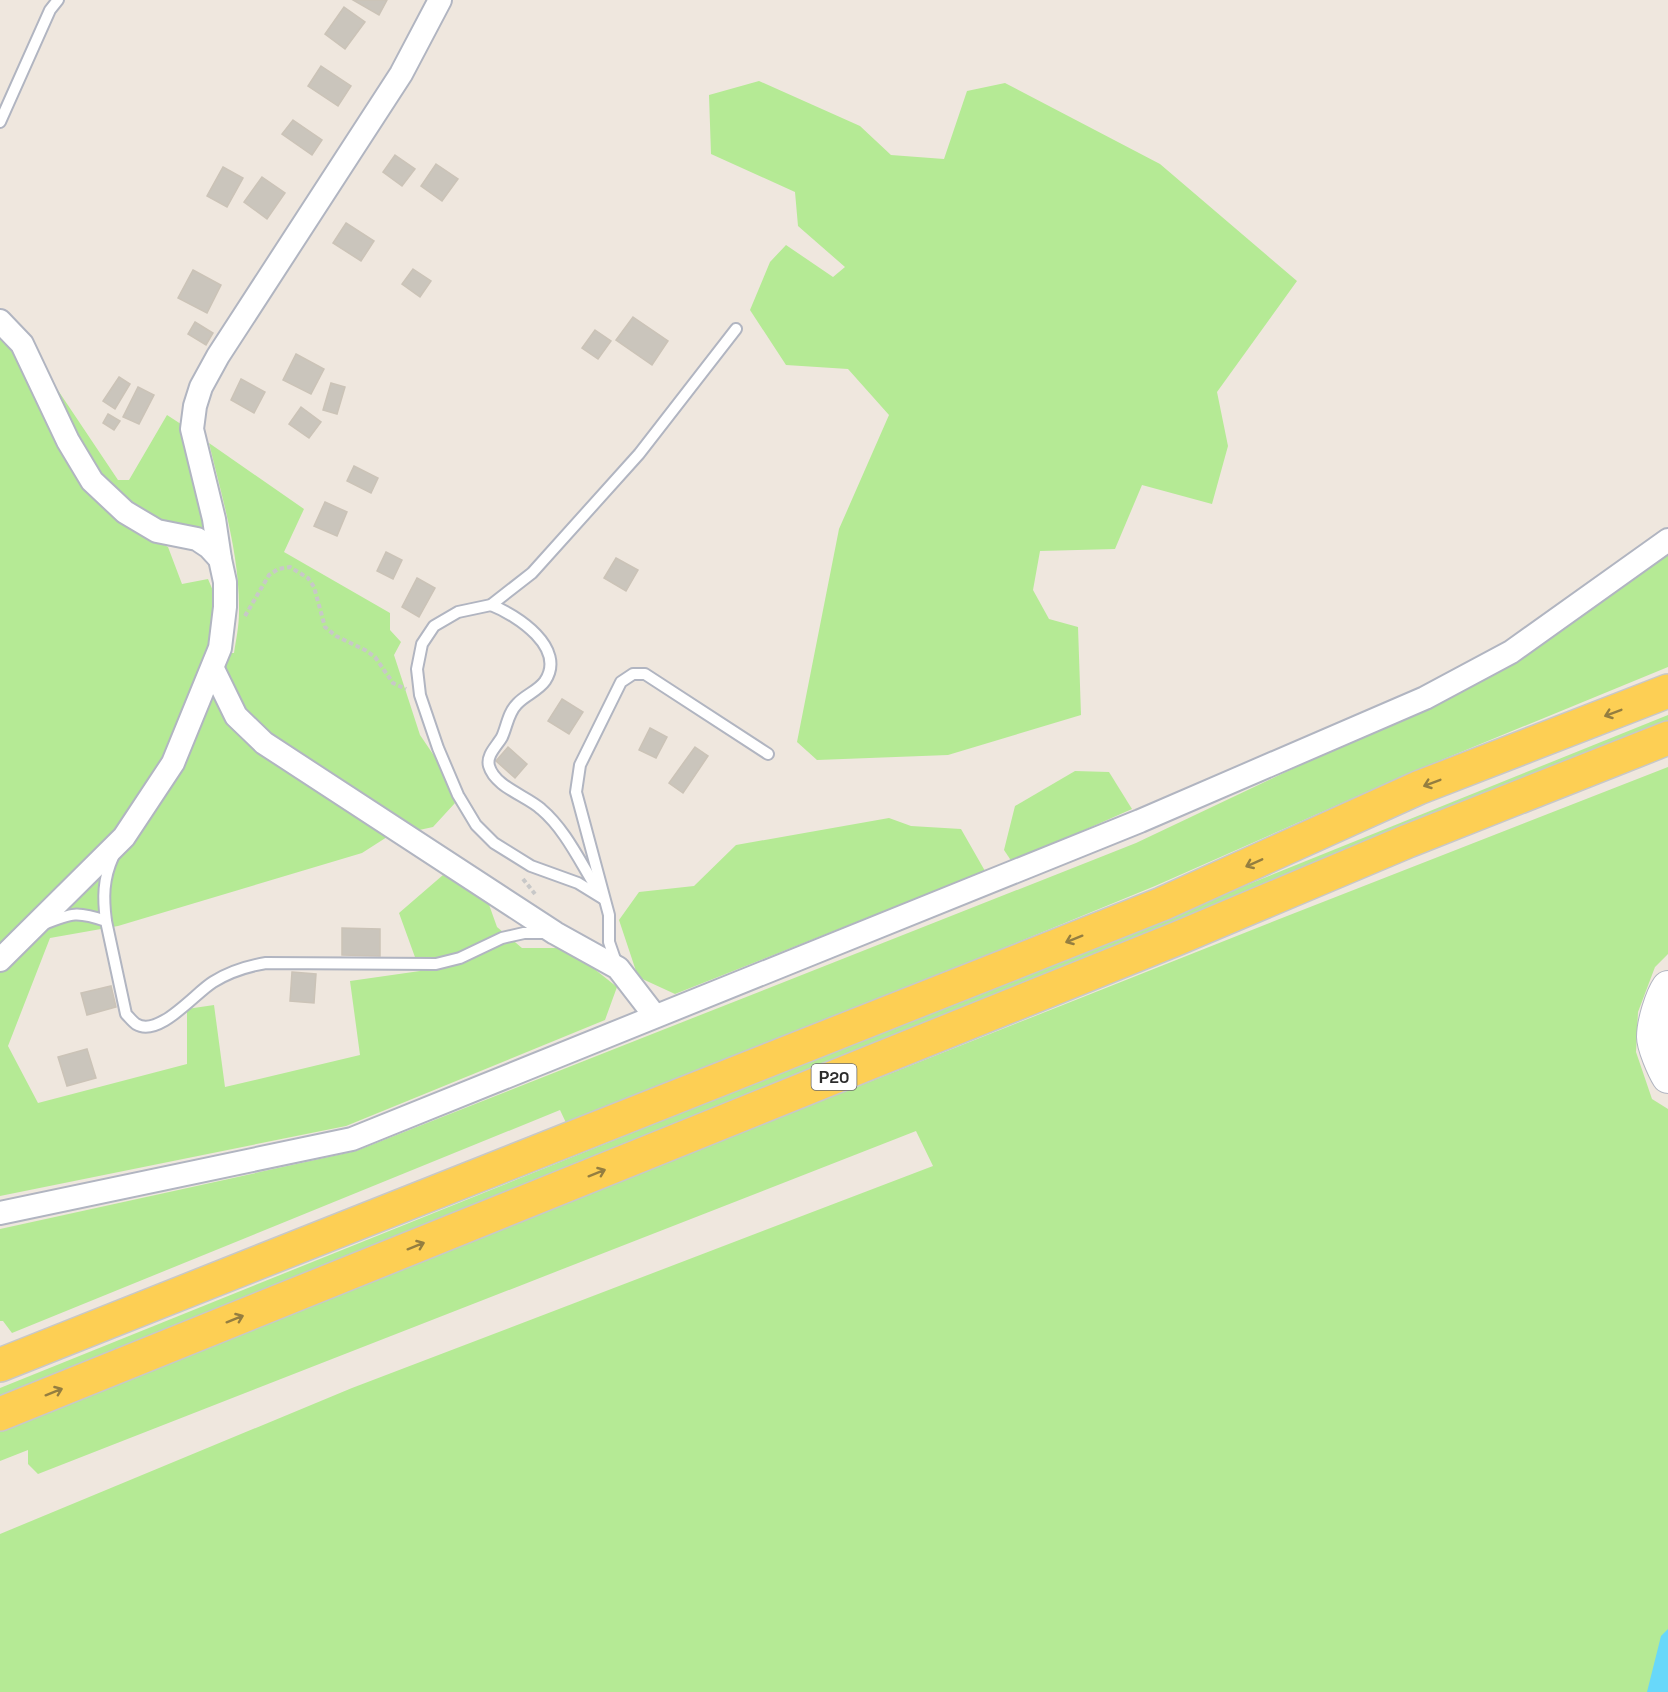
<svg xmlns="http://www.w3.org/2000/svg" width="1668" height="1692" viewBox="0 0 1668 1692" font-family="'Space Grotesk',sans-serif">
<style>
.green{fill:#b5ea95}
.water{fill:#68d8fa}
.building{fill:#cac5bc;stroke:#cbc3b7;stroke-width:1.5}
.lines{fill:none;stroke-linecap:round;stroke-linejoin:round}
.lane-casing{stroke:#b1b5c1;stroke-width:14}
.street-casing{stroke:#b1b5c1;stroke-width:26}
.secondary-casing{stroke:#b1b5c1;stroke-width:34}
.primary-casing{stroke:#c8c8c8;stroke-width:36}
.path{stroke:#c8c8c8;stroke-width:4;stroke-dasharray:4.5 3;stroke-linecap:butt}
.lane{stroke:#fff;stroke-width:10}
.street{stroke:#fff;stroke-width:22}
.secondary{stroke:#fff;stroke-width:32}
.primary{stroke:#fdcf54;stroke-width:33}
.oneway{stroke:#947e40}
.labels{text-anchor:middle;stroke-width:6;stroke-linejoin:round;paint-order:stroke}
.shield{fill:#fff;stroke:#6b6b6b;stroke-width:1.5}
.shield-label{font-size:16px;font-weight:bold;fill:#2c2c2c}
</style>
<rect width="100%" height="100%" fill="#efe7de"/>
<!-- green -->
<g class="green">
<path d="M759 81 860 126 891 155 944 159 967 91 1005 83 1160 164 1297 281 1217 392 1228 446 1212 504 1142 485 1115 549 1040 551 1033 590 1049 619 1078 627 1081 715 948 755 817 760 797 742 839 529 889 415 848 369 786 365 750 310 770 262 786 245 833 277 845 267 798 226 795 192 711 154 709 95Z"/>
<path d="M0 328 123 523 168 547 182 584 208 579 219 605 213 653H234C236 640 239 626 239 612 240 555 222 498 209 443L304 509 284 552 390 613V630L401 642 394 655 420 735 439 763 455 803 433 827 387 837 362 853 118 926 50 938 8 1046 38 1103 187 1064V1009L214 1005 225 1087 360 1055 350 981 420 971 399 913 443 875 487 899 497 927 522 948H568L617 987 605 1020 346 1126 0 1196Z"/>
<path d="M31 350 118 480H129L167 415 187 428 210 519 204 531 153 521 96 478Z"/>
<path d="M1668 549V667L1410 773 1155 886 568 1127 560 1110 12 1333 3 1321H0V1229L356 1151 1136 843 1429 704Z"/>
<path d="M1668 715V729L0 1404V1388Z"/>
<path d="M1668 767V954L1655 967 1638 1012 1636 1052 1652 1099 1668 1109V1692H0V1534L352 1388 933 1166 916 1131 38 1474 28 1464V1450L0 1461V1427L1282 918Z"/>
<path d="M1075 771 1109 772 1132 809 1012 862 1004 850 1015 806Z"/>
<path d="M889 818 911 826 961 829 985 871 675 994 638 977 619 920 639 892 694 886 736 845Z"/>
</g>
<!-- water -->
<path class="water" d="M1668 1629V1692H1647L1661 1636Z"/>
<!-- building -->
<g class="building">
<path d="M353 0H387L379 15Z"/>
<path d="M344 7 365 22 345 49 325 34Z"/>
<path d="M321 66 351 86 338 106 308 86Z"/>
<path d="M293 120 322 140 312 155 282 134Z"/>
<path d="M395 155 415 169 402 186 383 172Z"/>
<path d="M436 164 458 179 442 201 421 186Z"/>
<path d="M223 167 243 178 227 207 207 196Z"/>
<path d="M262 177 285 193 267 219 244 202Z"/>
<path d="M346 223 374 241 361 261 333 243Z"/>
<path d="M413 269 431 281 420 297 402 284Z"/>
<path d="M193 270 221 285 207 313 178 298Z"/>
<path d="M633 317 668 341 652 365 616 340Z"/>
<path d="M195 322 213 333 206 345 188 334Z"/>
<path d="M595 330 611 341 598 359 582 348Z"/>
<path d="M296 354 324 369 311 394 283 380Z"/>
<path d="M119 377 130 384 115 409 103 401Z"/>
<path d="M241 379 265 392 254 413 231 400Z"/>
<path d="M331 383 345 387 337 414 323 410Z"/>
<path d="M138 387 154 395 139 424 123 417Z"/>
<path d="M301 407 321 422 309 438 289 424Z"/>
<path d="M108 414 120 421 114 430 103 423Z"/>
<path d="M354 466 378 478 371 493 347 481Z"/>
<path d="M325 502 347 512 337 536 314 526Z"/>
<path d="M386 552 402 560 393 579 377 571Z"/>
<path d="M616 558 638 570 626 591 604 578Z"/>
<path d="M417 578 435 588 419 617 402 607Z"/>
<path d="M562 699 583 712 569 734 548 721Z"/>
<path d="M650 728 667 737 656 758 639 750Z"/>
<path d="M508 747 527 764 515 778 496 761Z"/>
<path d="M695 747 708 756 683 793 669 783Z"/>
<path d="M342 928 380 929V956L342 955Z"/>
<path d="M292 972 316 974 314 1003 290 1001Z"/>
<path d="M111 986 116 1007 87 1015 81 993Z"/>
<path d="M87 1049 96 1078 67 1086 58 1057Z"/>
</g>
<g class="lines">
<!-- lane casing -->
<g class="lane-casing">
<g id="lane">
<path d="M0 122 50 10 58 0"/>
<path d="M491 605C517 615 567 648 545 681 538 691 525 695 517 704 508 713 507 726 502 737 497 746 486 755 489 766 495 787 527 796 541 809 566 830 581 864 599 892"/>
<path d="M604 899 578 883 531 866 494 843 476 825 458 795 438 748 420 695 417 669 422 644 434 626 458 612 491 605 532 573 639 454 736 329"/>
<path d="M106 921C103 898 103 879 113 857"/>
<path d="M44 924C72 913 77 911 106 921L126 1014C129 1017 133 1022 136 1024 159 1038 195 993 213 982 229 972 248 966 266 963L436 964 460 958 502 938 524 933H549"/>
<path d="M617 965 609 942V915L576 792 580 765 621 682 633 674H645L768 754"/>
</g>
</g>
<!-- street casing -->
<g class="street-casing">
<g id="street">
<path d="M0 321 22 344 68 441 92 481 125 512 157 531 197 539 209 547 220 559 225 582V607L220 648 173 763 124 837 0 960"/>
<path d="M220 559 214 519 192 429 195 406 201 387 218 356 401 74 440 0"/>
<path d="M213 669 236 716 264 743 555 933 618 968 655 1016"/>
<path d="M0 1213 352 1139 1140 821 1425 698 1511 652 1668 540"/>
</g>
</g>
<!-- secondary casing -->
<g class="secondary-casing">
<path id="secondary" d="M1668 987C1661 997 1653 1023 1653 1037 1653 1046 1663 1069 1668 1077"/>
</g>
<!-- primary casing -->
<g class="primary-casing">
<g id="primary">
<path d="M0 1365 1162 904 1418 788 1668 691"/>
<path d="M0 1414 1176 939 1408 841 1668 738"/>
</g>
</g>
<!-- path -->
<g class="path">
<path d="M245 616 269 575 278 569 290 567 308 578 314 587 325 627 336 636 365 650 375 657 393 683 406 689"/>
<path d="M523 879 535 894"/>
</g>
<!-- lane -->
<use href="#lane" class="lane"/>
<!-- street -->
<use href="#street" class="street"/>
<!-- secondary -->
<use href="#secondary" class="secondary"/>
<!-- primary -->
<use href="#primary" class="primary"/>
</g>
<!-- one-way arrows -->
<defs><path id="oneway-shaft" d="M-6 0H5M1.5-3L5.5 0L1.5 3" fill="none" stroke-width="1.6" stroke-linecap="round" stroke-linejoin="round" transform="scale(1.5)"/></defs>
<g class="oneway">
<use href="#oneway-shaft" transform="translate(1613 713) rotate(159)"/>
<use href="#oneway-shaft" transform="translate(1432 783) rotate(159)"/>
<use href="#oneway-shaft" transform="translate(1254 863) rotate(156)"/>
<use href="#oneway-shaft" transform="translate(1074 939) rotate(158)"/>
<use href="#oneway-shaft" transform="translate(597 1173) rotate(-22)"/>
<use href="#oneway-shaft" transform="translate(416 1246) rotate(-22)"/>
<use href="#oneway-shaft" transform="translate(235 1319) rotate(-22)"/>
<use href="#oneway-shaft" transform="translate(54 1392) rotate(-22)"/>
</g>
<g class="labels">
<!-- shield labels -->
<rect class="shield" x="811.5" y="1064" width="45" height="26" rx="4.5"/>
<g class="shield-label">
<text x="834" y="1083">Р20</text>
</g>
</g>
</svg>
